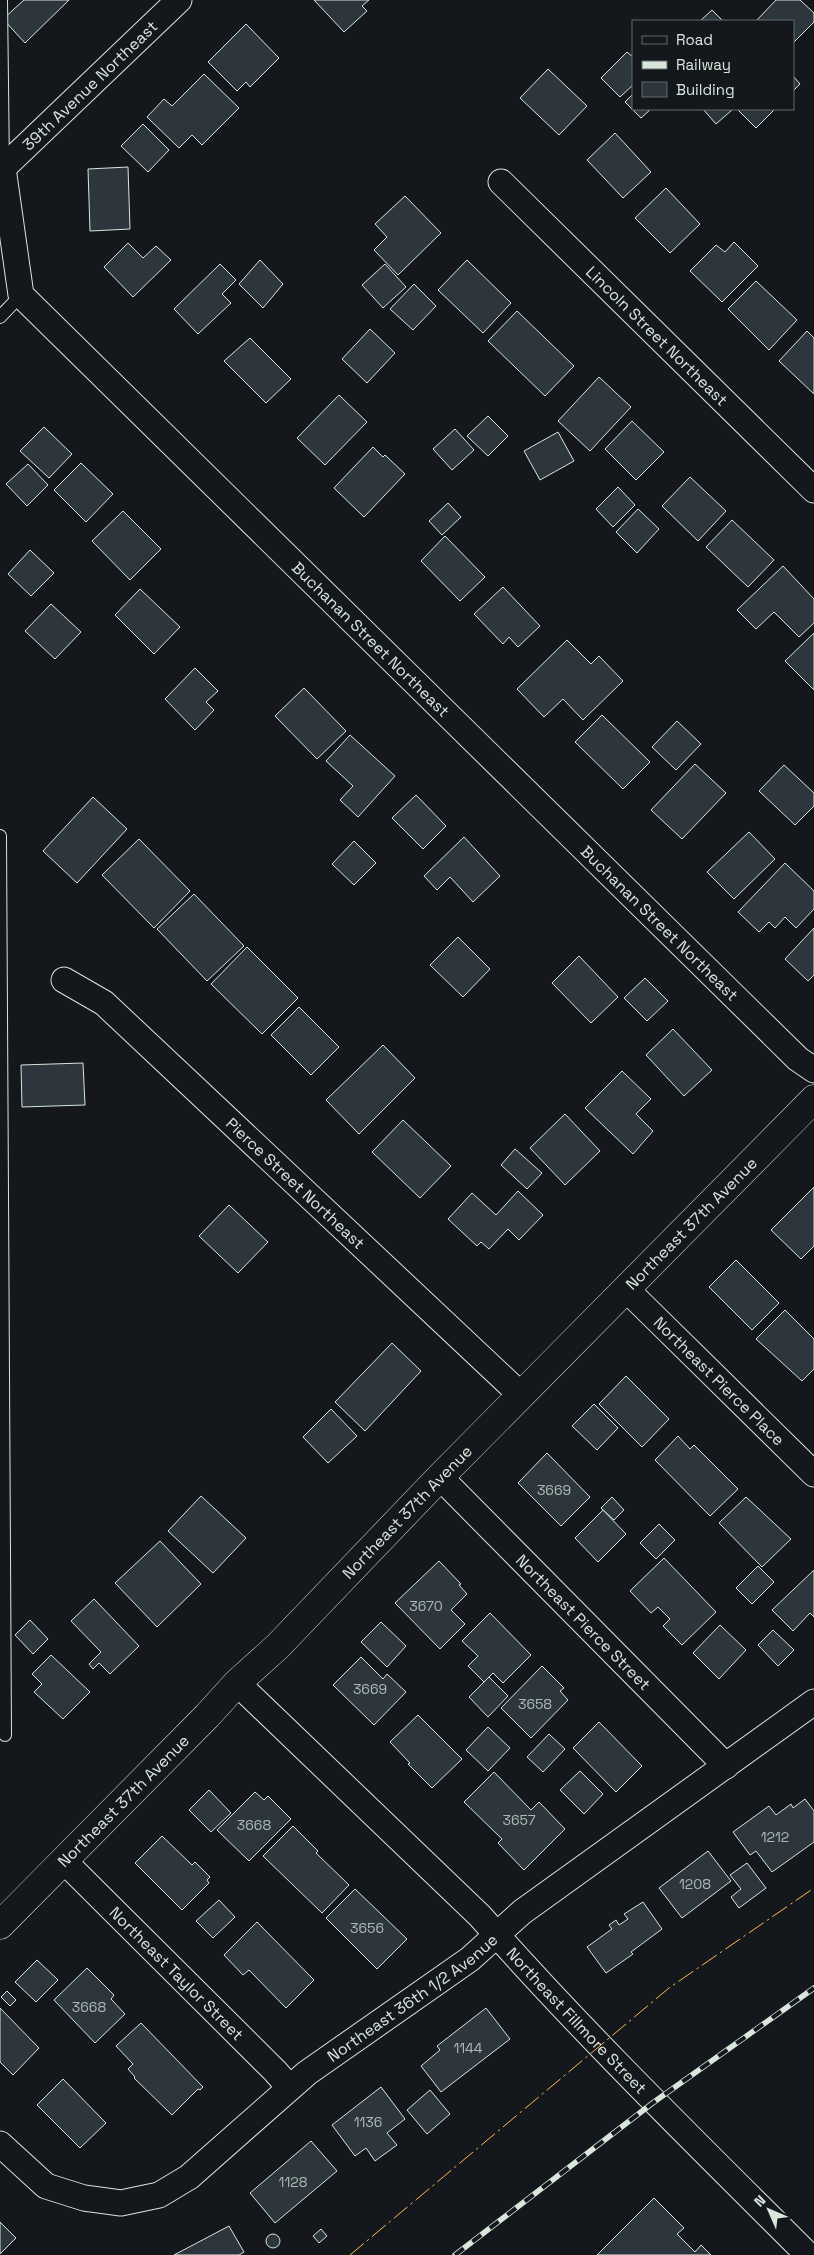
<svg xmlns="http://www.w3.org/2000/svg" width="814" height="2255" viewBox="0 0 814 2255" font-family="'Space Grotesk',sans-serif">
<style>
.building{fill:#2c363c;stroke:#d8e6dc}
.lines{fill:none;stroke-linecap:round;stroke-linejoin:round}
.lane-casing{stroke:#d8e6dc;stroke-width:14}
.street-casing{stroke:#d8e6dc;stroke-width:27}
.secondary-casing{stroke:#d8e6dc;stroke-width:29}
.lane{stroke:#14181c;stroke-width:12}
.street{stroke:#14181c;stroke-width:25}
.secondary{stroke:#14181c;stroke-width:28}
.rail-casing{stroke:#d8e6dc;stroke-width:5.5}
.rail{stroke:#14181c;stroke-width:4;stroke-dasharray:11;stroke-linecap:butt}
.power{stroke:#ffb74d;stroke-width:1;stroke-dasharray:18 4 2.5 4;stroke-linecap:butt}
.labels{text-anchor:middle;stroke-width:4;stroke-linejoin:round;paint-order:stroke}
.number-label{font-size:14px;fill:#adbab4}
.street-label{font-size:16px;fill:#d8e6dc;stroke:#14181c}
</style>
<rect width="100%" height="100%" fill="#14181c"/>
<!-- building -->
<g class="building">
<path d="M24 0H69L25 43 3 19Z"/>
<path d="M314 0H369L362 6 367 11 344 32Z"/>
<path d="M776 0H800L814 13V22L793 43V21H756Z"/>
<path d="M712 10 723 21H700Z"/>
<path d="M246 24 279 58 250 87 246 82 237 91 208 62Z"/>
<path d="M627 52 633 57V85L620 97 601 78Z"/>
<path d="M548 69 587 106 559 135 520 98Z"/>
<path d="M204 74 239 108 202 145 192 135 179 148 147 117 164 99 172 106Z"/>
<path d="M793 76 800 84 793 91Z"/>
<path d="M633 94V109H651L641 118 625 102Z"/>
<path d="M703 109H731L732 110 716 124Z"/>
<path d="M737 109H775L756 128Z"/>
<path d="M143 124 169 150 148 172 121 146Z"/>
<path d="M615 133 651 172 623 198 587 160Z"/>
<path d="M128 167 130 229 90 231 88 169Z"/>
<path d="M666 188 700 224 670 253 635 218Z"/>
<path d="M405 196 441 233 398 275 374 250 387 237 375 224Z"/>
<path d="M734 242 758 266 722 302 690 271 716 245 725 252Z"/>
<path d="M128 243 143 258 156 246 171 260 133 297 104 267Z"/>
<path d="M260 260 283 284 263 308 239 284Z"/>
<path d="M467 260 511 303 483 333 438 290Z"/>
<path d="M220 264 236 280 222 294 231 303 198 334 174 309Z"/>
<path d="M385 264 406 287 383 308 362 285Z"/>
<path d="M756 281 797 320 769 350 728 309Z"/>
<path d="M414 284 436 306 413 330 390 309Z"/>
<path d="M517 311 574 366 545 396 488 341Z"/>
<path d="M370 329 395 353 367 383 342 359Z"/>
<path d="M807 331 814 338V394L779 361Z"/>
<path d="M250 338 291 379 266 403 224 361Z"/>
<path d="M599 377 631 407 590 451 558 421Z"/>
<path d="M339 395 367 422 325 465 297 438Z"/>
<path d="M488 416 508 436 488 456 467 436Z"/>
<path d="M632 421 664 452 636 480 605 449Z"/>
<path d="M44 427 72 454 49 478 20 451Z"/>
<path d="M455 429 474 450 452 470 433 449Z"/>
<path d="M558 432 574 461 540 480 524 451Z"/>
<path d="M373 447 383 457 385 455 405 474 364 517 334 488Z"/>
<path d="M81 463 113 494 86 522 54 490Z"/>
<path d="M28 464 48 485 27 506 6 484Z"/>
<path d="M690 477 726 511 698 541 662 506Z"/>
<path d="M618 487 635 505 613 527 596 509Z"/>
<path d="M448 503 461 517 442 535 429 521Z"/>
<path d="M638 509 659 529 637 553 616 532Z"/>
<path d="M123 511 161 549 130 580 92 541Z"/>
<path d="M732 520 774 560 748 587 706 547Z"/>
<path d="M445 536 485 577 460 601 421 561Z"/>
<path d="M30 550 54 573 31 596 8 574Z"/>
<path d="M783 566 814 599V623L799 637 774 612 756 629 737 610Z"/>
<path d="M503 587 540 626 518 647 509 637 503 644 474 614Z"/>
<path d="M140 589 180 627 154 654 115 615Z"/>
<path d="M51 604 81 632 55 659 25 631Z"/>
<path d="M814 633V690L785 661Z"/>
<path d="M567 640 591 664 599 656 623 681 583 720 563 699 544 717 517 689Z"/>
<path d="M195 668 218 691 206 702 214 710 195 730 165 699Z"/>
<path d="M304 688 346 731 317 759 275 716Z"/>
<path d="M602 715 650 762 623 789 575 742Z"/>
<path d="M677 721 701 744 676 770 652 747Z"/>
<path d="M350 735 395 776 358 817 340 800 353 786 326 761Z"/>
<path d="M695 764 726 793 682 839 651 810Z"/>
<path d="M784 765 814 793V806L795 825 759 791Z"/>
<path d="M416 795 446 826 423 849 392 818Z"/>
<path d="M93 797 127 829 77 883 43 851Z"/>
<path d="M749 832 775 859 734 899 707 872Z"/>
<path d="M464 837 500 876 473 902 450 877 437 890 424 876Z"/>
<path d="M139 839 190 891 154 928 102 875Z"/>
<path d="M354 841 376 863 354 885 332 864Z"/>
<path d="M785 863 814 891V909L796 928 785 917 775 928 769 922 759 932 738 912Z"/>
<path d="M194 894 244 946 207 981 157 929Z"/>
<path d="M814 928V975L808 981 785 959Z"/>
<path d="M458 937 490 969 463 997 430 965Z"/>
<path d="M247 947 298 998 262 1034 211 984Z"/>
<path d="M579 956 618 997 591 1023 552 983Z"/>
<path d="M645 978 668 1001 647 1021 624 998Z"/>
<path d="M299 1007 339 1047 311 1075 271 1035Z"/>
<path d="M673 1029 712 1070 684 1096 646 1055Z"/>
<path d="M383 1045 415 1078 359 1134 326 1100Z"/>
<path d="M83 1063 85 1105 22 1107 21 1065Z"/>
<path d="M622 1071 651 1099 636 1114 653 1131 633 1154 585 1108Z"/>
<path d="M565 1114 600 1151 565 1185 530 1148Z"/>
<path d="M403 1120 451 1166 420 1198 372 1152Z"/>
<path d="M515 1149 542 1173 527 1189 501 1165Z"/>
<path d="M814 1187V1246L801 1259 771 1230Z"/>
<path d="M518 1191 543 1215 519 1240 508 1229 489 1249 481 1242 477 1246 448 1219 472 1193 496 1215Z"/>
<path d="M229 1205 268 1242 238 1273 199 1236Z"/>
<path d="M736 1260 779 1303 752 1330 709 1287Z"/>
<path d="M785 1310 814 1339V1369L802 1381 756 1339Z"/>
<path d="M392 1343 421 1371 365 1431 335 1402Z"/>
<path d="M626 1376 669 1419 642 1447 599 1404Z"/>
<path d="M594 1404 618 1428 597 1450 572 1426Z"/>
<path d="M331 1409 357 1436 328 1463 303 1437Z"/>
<path d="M678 1436 690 1449 694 1445 738 1489 710 1516 655 1460Z"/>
<path d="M547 1453 590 1497 561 1526 518 1483Z"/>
<path d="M201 1496 246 1538 213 1573 168 1531Z"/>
<path d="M612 1497 624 1510 614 1520 601 1508Z"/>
<path d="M746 1497 791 1539 762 1567 719 1523Z"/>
<path d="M603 1510 626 1534 598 1562 575 1538Z"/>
<path d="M659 1524 675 1540 656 1559 640 1543Z"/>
<path d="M160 1541 201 1584 157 1627 115 1583Z"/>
<path d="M664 1558 716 1612 682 1645 663 1626 670 1619 658 1607 651 1613 630 1591Z"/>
<path d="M439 1561 461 1584 459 1585 467 1594 451 1610 465 1624 440 1649 395 1603Z"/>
<path d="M758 1566 774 1582 752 1604 736 1588Z"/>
<path d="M814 1570V1617L810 1613 793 1631 772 1610Z"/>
<path d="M94 1599 139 1646 110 1674 99 1663 93 1669 89 1664 101 1652 71 1621Z"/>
<path d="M490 1613 531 1655 503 1683 493 1673 484 1682 468 1666 478 1656 462 1641Z"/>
<path d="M30 1620 48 1639 33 1654 15 1635Z"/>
<path d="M381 1622 406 1646 387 1667 361 1642Z"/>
<path d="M720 1625 746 1650 719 1679 693 1653Z"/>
<path d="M773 1630 794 1650 778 1666 758 1645Z"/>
<path d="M51 1655 90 1692 63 1719 34 1692 42 1684 32 1674Z"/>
<path d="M361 1657 383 1679 387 1674 406 1692 374 1725 333 1685Z"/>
<path d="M542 1666 564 1688 560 1691 568 1700 531 1738 501 1708Z"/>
<path d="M489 1677 508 1696 488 1717 469 1697Z"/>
<path d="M418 1715 462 1759 432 1788 408 1764 410 1763 390 1742Z"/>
<path d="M599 1722 642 1766 616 1792 573 1748Z"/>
<path d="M488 1727 510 1748 488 1771 466 1750Z"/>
<path d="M549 1734 565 1749 543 1772 527 1757Z"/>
<path d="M580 1771 603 1794 584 1814 560 1790Z"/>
<path d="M494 1772 531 1810 539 1802 565 1829 524 1870 498 1843 502 1839 464 1802Z"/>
<path d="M209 1790 231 1813 211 1832 189 1810Z"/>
<path d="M255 1792 264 1800 268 1796 291 1819 249 1861 217 1830Z"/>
<path d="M805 1799 814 1811V1842L772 1872 756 1851 750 1855 733 1832 769 1806 776 1815 791 1804 793 1808Z"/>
<path d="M293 1826 318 1851 316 1853 349 1885 322 1913 263 1856Z"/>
<path d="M162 1836 192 1865 195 1862 210 1877 207 1880 209 1883 182 1910 135 1863Z"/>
<path d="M708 1851 731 1881 682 1918 659 1888Z"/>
<path d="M747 1863 766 1888 739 1908 731 1897 741 1889 730 1875Z"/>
<path d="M355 1889 407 1939 377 1969 326 1918Z"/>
<path d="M219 1900 235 1917 213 1938 196 1921Z"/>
<path d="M643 1902 662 1929 631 1952 633 1954 606 1973 587 1947 612 1929 609 1925 616 1920 619 1925 628 1919 624 1914Z"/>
<path d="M257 1922 314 1980 286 2008 249 1970 243 1975 224 1955Z"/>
<path d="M37 1960 58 1980 36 2002 15 1982Z"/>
<path d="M87 1968 114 1995 111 1999 125 2014 95 2043 54 2000Z"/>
<path d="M7 1991 16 2000 10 2006 1 1997Z"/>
<path d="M0 2008 39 2048 13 2075 0 2062Z"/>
<path d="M486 2008 510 2039 441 2092 421 2066 440 2050 437 2046Z"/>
<path d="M141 2023 203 2087 200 2090 198 2089 172 2115 134 2078 135 2077 128 2069 133 2064 116 2046Z"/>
<path d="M63 2079 106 2123 80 2148 37 2105Z"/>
<path d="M381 2087 405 2119 387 2133 397 2145 375 2161 366 2148 355 2156 332 2125Z"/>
<path d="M430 2090 450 2114 427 2134 407 2110Z"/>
<path d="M311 2141 337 2171 275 2223 250 2193Z"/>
<path d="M654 2198 684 2228 677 2234 695 2252 701 2245 711 2255H597Z"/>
<path d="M0 2222 16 2238 0 2254Z"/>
<path d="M229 2226 244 2252 239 2255H174Z"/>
<path d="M321 2229 327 2236 319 2243 313 2236Z"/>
<circle cx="273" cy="2241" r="7"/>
</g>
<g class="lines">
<!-- lane casing -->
<g class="lane-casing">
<g id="lane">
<path d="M1 0 3 167"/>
<path d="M0 317 21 295"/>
<path d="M0 836 5 1735"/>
</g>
</g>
<!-- street casing -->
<g class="street-casing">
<g id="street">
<path id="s1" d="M3 168 21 295 798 1059 814 1070"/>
<path id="s2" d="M0 171 179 0"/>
<path id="s3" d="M501 182 814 490"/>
<path id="s4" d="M64 980 104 1003 521 1395"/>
<path id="s5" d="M626 1289 814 1474"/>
<path id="s6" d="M440 1477 726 1766"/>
<path id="s7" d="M237 1683 480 1916C584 2034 697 2144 808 2255"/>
<path id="s8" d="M64 1861 275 2071 289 2087"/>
<path id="s9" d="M0 2144 46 2186 84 2198 121 2203 159 2195 189 2177 307 2073 470 1959 522 1912 814 1702"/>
</g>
</g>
<!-- secondary casing -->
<g class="secondary-casing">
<g id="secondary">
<path id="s10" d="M0 1925 207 1716 237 1683 278 1646 440 1477 814 1099"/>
</g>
</g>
<!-- lane -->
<use href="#lane" class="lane"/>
<!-- street -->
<use href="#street" class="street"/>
<!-- secondary -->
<use href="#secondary" class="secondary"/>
<!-- rail casing -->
<g class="rail-casing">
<path id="rail" d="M455 2255 654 2102 814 1988"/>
</g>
<!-- rail -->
<use href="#rail" class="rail"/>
<!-- power -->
<path class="power" d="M350 2255 669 1988 814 1888"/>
</g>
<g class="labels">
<!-- number labels -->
<g class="number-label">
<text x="554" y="1495">3669</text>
<text x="426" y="1611">3670</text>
<text x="370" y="1694">3669</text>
<text x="535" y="1709">3658</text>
<text x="519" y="1825">3657</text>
<text x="254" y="1830">3668</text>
<text x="775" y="1842">1212</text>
<text x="695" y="1889">1208</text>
<text x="367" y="1933">3656</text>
<text x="89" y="2012">3668</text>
<text x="468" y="2053">1144</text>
<text x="368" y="2127">1136</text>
<text x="293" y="2187">1128</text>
</g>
<!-- street labels -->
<g class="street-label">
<text dy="6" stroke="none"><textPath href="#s2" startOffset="124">39th Avenue Northeast</textPath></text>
<text dy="6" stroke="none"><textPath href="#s3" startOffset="219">Lincoln Street Northeast</textPath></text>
<text dy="6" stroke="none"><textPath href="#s1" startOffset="619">Buchanan Street Northeast</textPath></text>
<text dy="6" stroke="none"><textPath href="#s1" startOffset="1024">Buchanan Street Northeast</textPath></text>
<text dy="6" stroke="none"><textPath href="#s4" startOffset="309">Pierce Street Northeast</textPath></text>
<text dy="6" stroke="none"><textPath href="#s10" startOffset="985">Northeast 37th Avenue</textPath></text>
<text dy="6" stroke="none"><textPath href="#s5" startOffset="131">Northeast Pierce Place</textPath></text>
<text dy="6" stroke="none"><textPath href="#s10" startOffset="580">Northeast 37th Avenue</textPath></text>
<text dy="6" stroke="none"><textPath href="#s6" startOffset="204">Northeast Pierce Street</textPath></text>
<text dy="6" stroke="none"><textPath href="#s10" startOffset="175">Northeast 37th Avenue</textPath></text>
<text dy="6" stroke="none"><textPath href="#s8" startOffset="159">Northeast Taylor Street</textPath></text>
<text dy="6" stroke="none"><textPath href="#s9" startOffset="500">Northeast 36th 1/2 Avenue</textPath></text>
<text dy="6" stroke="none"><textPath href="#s7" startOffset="479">Northeast Fillmore Street</textPath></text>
</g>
</g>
<!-- legend -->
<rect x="632" y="20" width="162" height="90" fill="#14181c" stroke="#626a69"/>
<rect x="642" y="36" width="25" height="8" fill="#14181c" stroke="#626a69"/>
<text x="676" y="45" font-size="15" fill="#d8e6dc">Road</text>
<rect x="642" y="61" width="25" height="8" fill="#d8e6dc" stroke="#626a69"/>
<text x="676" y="70" font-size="15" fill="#d8e6dc">Railway</text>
<rect x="642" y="82" width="25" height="15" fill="#2c363c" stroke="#626a69"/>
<text x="676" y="95" font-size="15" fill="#d8e6dc">Building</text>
<!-- north arrow -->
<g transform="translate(769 2210) rotate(315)" stroke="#14181c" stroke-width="4" paint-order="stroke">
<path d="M0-4L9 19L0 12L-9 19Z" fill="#d8e6dc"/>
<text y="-8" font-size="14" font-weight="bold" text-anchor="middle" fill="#d8e6dc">N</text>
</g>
</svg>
